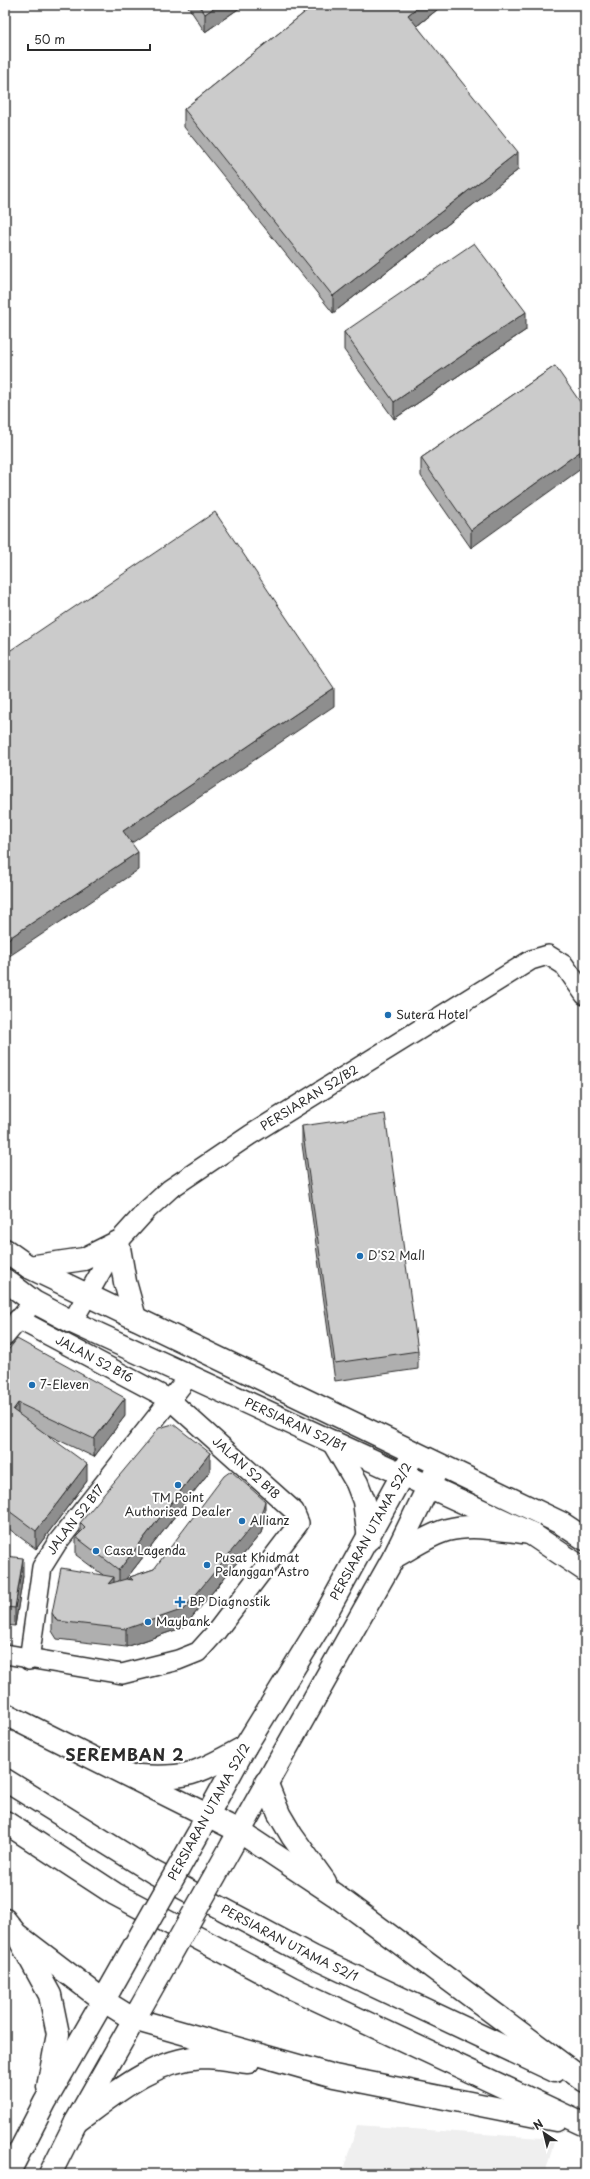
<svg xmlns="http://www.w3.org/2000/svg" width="590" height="2179" viewBox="0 0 590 2179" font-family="'Playpen Sans',sans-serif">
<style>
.built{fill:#efefef}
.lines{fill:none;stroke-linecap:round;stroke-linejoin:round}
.minor-casing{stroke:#2b2b2b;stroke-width:22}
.tertiary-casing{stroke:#2b2b2b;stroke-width:25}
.primary-casing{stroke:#2b2b2b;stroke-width:25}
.minor{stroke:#fff;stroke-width:19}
.tertiary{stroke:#fff;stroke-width:22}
.primary{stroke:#fff;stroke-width:22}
.primary-bridge-casing{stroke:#2b2b2b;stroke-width:25;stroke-linecap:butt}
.primary-bridge{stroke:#fff;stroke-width:22}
.wall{fill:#afafaf;stroke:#2b2b2b}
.shaded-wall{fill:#8e8e8e;stroke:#2b2b2b}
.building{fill:#cbcbcb;stroke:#2b2b2b}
.poi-dot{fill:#1f6fb2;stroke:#fff;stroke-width:1.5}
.labels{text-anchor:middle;stroke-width:4;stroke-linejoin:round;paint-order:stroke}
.poi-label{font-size:12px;fill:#2b2b2b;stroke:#fff;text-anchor:start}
.street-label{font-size:12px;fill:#2b2b2b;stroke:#fff}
.district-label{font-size:16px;font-weight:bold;letter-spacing:1px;fill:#2b2b2b;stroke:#fff}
</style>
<rect width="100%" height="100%" fill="#fff"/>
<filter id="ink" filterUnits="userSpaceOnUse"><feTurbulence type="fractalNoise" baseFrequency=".025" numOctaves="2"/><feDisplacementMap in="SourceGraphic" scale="8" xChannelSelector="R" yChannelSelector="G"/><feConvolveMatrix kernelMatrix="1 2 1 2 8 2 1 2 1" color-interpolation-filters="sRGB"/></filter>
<g filter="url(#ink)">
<!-- built -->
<path class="built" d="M357 2125 555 2139 545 2174H342Z"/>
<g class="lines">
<!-- minor casing -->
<g class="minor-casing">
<g id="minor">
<path id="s1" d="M72 1322 118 1242 147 1210 170 1189 250 1135 531 960 548 955 564 965 585 995"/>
<path d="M5 1336 27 1310"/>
<path d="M5 1654 122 1674 178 1660 198 1652 216 1632 299 1523 294 1511 169 1399 18 1319"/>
<path id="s2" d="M29 1660 42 1567 57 1543 189 1376"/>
</g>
</g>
<!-- tertiary casing -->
<g class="tertiary-casing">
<g id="tertiary">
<path d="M5 1250 29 1267 561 1523 585 1539"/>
<path d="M29 1267 84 1259 118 1242 125 1282 135 1318"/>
<path id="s3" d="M5 1280 34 1302 72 1322 530 1533 585 1570"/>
</g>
</g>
<!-- primary casing -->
<g class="primary-casing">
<g id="primary">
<path d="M333 1442 357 1483 364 1501 369 1539"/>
<path d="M394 1557C411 1548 429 1535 447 1530 474 1523 503 1530 530 1533"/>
<path d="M5 1714 239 1831 335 1895 585 2081"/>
<path d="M139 1776C190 1780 201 1771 245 1747"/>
<path id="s4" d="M5 1780 153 1872 313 1957 555 2071"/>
<path d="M266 1782 279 1814 292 1836 325 1882"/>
<path d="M5 1822 115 1894 292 1988 585 2125"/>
<path id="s5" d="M201 1827 245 1747 317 1630 414 1453"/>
<path d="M232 1845 394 1557 439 1465"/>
<path d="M5 1920 16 1934 104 2001 133 2019 334 2076 556 2120"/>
<path d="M21 1942 50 1995 58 2034 48 2087"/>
<path d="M76 2122C114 2094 153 2060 202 2057 217 2057 233 2060 248 2062"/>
<path d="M8 2174 45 2102 110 1989"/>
<path d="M50 2174 76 2122 140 2009"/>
</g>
</g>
<!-- minor -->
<use href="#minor" class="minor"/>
<!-- tertiary -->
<use href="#tertiary" class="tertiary"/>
<!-- primary -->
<use href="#primary" class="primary"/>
<!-- primary-bridge casing -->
<g class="primary-bridge-casing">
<g id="primary-bridge">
<path d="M110 1989 199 1832"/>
<path d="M140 2009 231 1847"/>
</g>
</g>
<!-- primary-bridge -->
<use href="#primary-bridge" class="primary-bridge"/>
</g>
<!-- wall -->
<g class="wall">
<path d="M187 5H244L205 32Z"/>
<path d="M314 5H443L417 26 518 170 333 313 184 127V109Z"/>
<path d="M526 330 394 419 344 350V332Z"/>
<path d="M555 366 471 548 421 476V458Z"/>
<path d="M302 1126 418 1351V1369L335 1381 302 1144Z"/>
<path d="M5 1354 125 1416 94 1457 48 1435 87 1481 36 1549 5 1526Z"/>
<path d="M210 1471 126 1579H130V1577L154 1569 265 1519 261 1533 184 1627 126 1647 57 1639 52 1631V1613L103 1575 76 1555V1537L80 1534V1523Z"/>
<path d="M5 1556 23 1576 15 1626 5 1625Z"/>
</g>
<!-- shaded-wall -->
<g class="shaded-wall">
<path d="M218 5H244L205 32V14Z"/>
<path d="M420 5H443L408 33V15Z"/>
<path d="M518 152V170L333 313V296Z"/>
<path d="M526 312V330L394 419V402Z"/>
<path d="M585 448V466L471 548V530Z"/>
<path d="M334 688V706L123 849V831Z"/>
<path d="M138 852V870L5 959V941Z"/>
<path d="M125 1398V1416L94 1457V1439Z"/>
<path d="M18 1403V1421L13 1410Z"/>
<path d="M210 1453V1471L119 1588V1570Z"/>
<path d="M87 1464V1481L36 1549V1531Z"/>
<path d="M265 1501V1519L261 1533 184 1627 126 1647V1629Z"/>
<path d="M23 1558V1576L15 1626V1608Z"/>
<path d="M114 1577V1595L108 1584Z"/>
</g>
<!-- building -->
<g class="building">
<path d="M199 5H218L205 14Z"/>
<path d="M314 5H420L408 15 518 152 333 296 184 109Z"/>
<path d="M474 243 526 312 394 402 344 332Z"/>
<path d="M555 366 585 409V448L471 530 421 458Z"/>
<path d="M215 512 334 688 123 831 138 852 5 941V654Z"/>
<path d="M385 1114 418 1351 335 1363 302 1126Z"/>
<path d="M17 1339 125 1398 94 1439 18 1403 13 1410 87 1464 36 1531 5 1508V1354Z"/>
<path d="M173 1424 210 1453 119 1570 76 1537 85 1528 80 1523 159 1428Z"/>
<path d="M231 1471 265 1501 261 1515 184 1609 126 1629 57 1621 52 1613 61 1568 114 1577 108 1584 126 1579 133 1580 130 1577 154 1569 224 1476Z"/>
<path d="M5 1556 23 1558 15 1608 5 1607Z"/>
</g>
</g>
<!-- markers -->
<g class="poi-dot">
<circle cx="388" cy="1015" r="4"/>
<circle cx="360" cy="1256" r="4"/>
<circle cx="32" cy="1385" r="4"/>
<circle cx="178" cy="1485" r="4"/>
<circle cx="242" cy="1521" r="4"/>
<circle cx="96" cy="1551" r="4"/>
<circle cx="207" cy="1565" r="4"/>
<path d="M178 1596h4v4h4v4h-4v4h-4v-4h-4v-4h4z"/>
<circle cx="148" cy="1622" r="4"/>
</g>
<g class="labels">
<!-- poi labels -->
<g class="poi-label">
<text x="396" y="1019">Sutera Hotel</text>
<text x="368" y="1260">D'S2 Mall</text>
<text x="40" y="1389">7-Eleven</text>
<text x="178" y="1502" text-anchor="middle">TM Point<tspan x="178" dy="14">Authorised Dealer</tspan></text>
<text x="250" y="1525">Allianz</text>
<text x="104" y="1555">Casa Lagenda</text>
<text x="215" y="1562">Pusat Khidmat<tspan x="215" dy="14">Pelanggan Astro</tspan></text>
<text x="189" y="1606">BP Diagnostik</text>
<text x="156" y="1626">Maybank</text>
</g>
<!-- street labels -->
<g class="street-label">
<text dy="4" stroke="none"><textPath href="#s1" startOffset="333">PERSIARAN S2/B2</textPath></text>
<text transform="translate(94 1359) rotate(28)" y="4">JALAN S2 B16</text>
<text dy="4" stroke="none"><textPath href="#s3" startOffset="325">PERSIARAN S2/B1</textPath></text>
<text transform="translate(246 1468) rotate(42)" y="4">JALAN S2 B18</text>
<text dy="4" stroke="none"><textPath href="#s2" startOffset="152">JALAN S2 B17</textPath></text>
<text dy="4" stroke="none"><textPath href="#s5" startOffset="341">PERSIARAN UTAMA S2/2</textPath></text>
<text transform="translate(209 1812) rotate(-61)" y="4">PERSIARAN UTAMA S2/2</text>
<text dy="4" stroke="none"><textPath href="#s4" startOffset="328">PERSIARAN UTAMA S2/1</textPath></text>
</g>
<!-- district labels -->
<g class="district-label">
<text x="125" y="1761">SEREMBAN 2</text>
</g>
</g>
<!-- margin -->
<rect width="590" height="2179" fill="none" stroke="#fff" stroke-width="20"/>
<rect x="10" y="10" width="570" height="2159" fill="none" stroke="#2b2b2b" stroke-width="1.5" filter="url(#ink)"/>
<!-- north arrow -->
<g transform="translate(544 2133) rotate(325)" stroke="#ffffff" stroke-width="3" paint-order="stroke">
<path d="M0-3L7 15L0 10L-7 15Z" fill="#2b2b2b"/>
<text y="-6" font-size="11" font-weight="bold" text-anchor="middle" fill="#2b2b2b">N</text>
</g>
<!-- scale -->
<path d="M28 44v6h122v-6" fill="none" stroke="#2b2b2b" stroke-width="2"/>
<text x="34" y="44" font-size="12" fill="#2b2b2b" stroke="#ffffff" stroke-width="3" paint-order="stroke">50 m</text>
</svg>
